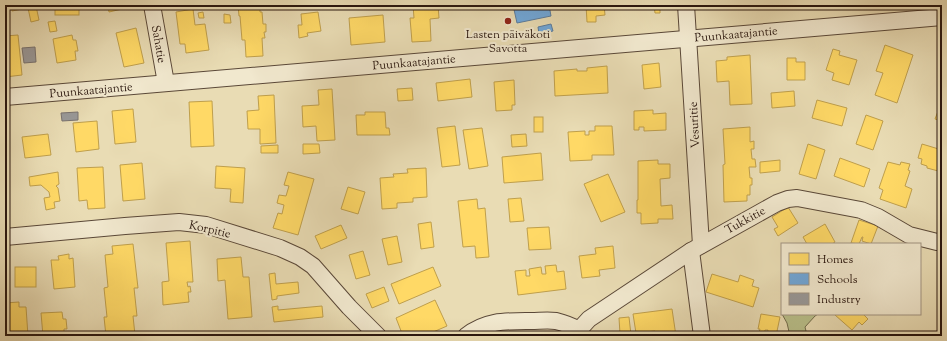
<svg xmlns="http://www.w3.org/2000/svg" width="947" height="341" viewBox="0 0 947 341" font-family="'Sorts Mill Goudy',serif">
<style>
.green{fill:#b9c08b;stroke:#726c4d}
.homes{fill:#ffd966;stroke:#bf9f4c}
.schools{fill:#6fa8dc;stroke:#5a7c9e}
.industry{fill:#999;stroke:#787270}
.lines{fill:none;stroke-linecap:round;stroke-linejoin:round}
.minor-casing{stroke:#5a4838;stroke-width:18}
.minor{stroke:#f1e8ce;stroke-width:16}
.poi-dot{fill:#8f2418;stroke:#f1e8ce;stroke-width:1.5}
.labels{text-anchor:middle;stroke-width:4;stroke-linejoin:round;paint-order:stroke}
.poi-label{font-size:12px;fill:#2a170f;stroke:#f1e8ce}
.street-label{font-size:12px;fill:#2a170f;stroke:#f1e8ce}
</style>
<rect width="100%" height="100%" fill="#e9dcb4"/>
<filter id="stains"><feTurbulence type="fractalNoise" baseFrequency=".005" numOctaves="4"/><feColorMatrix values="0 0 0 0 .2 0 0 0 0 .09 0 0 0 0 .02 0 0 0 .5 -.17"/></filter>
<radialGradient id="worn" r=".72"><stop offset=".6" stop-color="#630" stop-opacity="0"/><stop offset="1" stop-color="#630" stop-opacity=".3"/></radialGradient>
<!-- green -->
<path class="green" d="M782 314H818L815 316 805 327 806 331 805 336H790L787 323Z"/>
<!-- homes -->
<g class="homes">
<path d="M11 5H27V8L12 11Z"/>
<rect x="55" y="5" width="24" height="10"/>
<path d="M108 5H135V6L109 12Z"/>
<path d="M238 5H262L263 8H260V12H262L263 24H266V32H264L265 38H262L263 56 246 57 245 40H242L240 16H239Z"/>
<path d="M413 5H438L439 18 430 19 431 41 412 42 410 18H414Z"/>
<path d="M586 5H604L605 15 596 16V22H587Z"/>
<path d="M629 5H651V6L629 8Z"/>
<path d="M654 5H660V13H655Z"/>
<path d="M36 6 39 20 31 22 28 8Z"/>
<path d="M193 9 195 25 205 24 209 50 186 53 185 44H180L176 12Z"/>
<path d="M203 12 204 18H199L198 13Z"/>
<path d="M318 12 321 31 307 33 308 36 299 38 298 25H302L301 14Z"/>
<path d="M224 14 230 15 231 23H224Z"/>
<path d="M383 15 385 42 351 45 349 18Z"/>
<path d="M55 21 57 31 50 32 48 22Z"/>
<path d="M136 28 144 63 124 67 116 33Z"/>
<path d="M18 35 22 75 5 77V36Z"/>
<path d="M72 35 73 40H76L78 51H75L76 60 57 63 53 39Z"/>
<path d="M885 45 913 55 897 103 875 95 883 73 876 71Z"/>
<path d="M833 49 840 51 839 55 857 60 849 85 832 80 834 73 826 70Z"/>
<path d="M750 55 752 104 730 105 729 81 717 82 716 61 727 60V57Z"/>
<path d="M787 58H796V62H805V80H787Z"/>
<path d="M659 63 661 87 644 89 642 65Z"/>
<path d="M607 66 608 93 555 96 554 71 577 69V71H587V68Z"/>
<path d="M470 79 472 97 438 101 436 83Z"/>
<path d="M514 80 515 105H512V110L496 111 494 82Z"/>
<path d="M412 88 413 100 398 101 397 89Z"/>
<path d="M332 89 335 140 317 141 316 126 303 127 302 106 319 105 318 90Z"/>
<path d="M794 91 795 106 772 108 771 93Z"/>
<path d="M274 95 276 143 260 144V129H248L247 111 259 110 258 96Z"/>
<path d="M817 100 847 108 842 126 812 118Z"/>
<path d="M212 101 214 146 191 147 189 102Z"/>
<path d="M942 101V121L935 119Z"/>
<path d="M133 109 136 142 115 144 112 111Z"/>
<path d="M653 110V114L666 113V130L644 131V127H639V130H634V111Z"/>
<path d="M365 112H385L386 128H389L390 135H357L356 115H365Z"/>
<path d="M866 115 883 121 873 150 856 144Z"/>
<rect x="534" y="117" width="9" height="15"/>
<path d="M97 121 99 149 76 152 73 123Z"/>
<path d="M455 126 460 165 442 167 437 128Z"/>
<path d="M595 126H612L614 155H592V160L570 161 568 132 585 131V135H589V131H595Z"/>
<path d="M750 127V142L754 141V149H751L752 159H755L756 167H749L750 178H752V185H750V195H747V201L724 202 723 165 725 164 723 129Z"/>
<path d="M482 128 488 166 469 169 463 130Z"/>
<path d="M48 134 51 155 25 158 22 137Z"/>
<path d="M526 134 527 146 512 147 511 135Z"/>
<path d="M303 144H319L320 153 303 154Z"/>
<path d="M808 144 825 150 816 179 799 174Z"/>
<path d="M922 144 942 150V172L927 168V166L921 164 922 159 918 158Z"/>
<path d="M278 145V153H261V146Z"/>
<path d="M541 153 543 180 504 183 502 157Z"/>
<path d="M840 158 870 169 864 187 834 176Z"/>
<path d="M658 160V164H670V178L660 179 661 206 672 205 673 219H658V223L641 224V213H637V200H638V161Z"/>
<path d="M780 160V171L760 173V162Z"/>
<path d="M888 162 900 165 901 162 910 164 908 170 910 171 905 186 912 189 906 208 880 199 883 190 879 188Z"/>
<path d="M142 163 145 199 123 201 120 165Z"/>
<path d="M216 166 245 168 243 203 230 202 231 189 215 188Z"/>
<path d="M103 167 105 208 88 209 87 200 79 201 77 168Z"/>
<path d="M426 168 427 197 413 198V202L397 203V208L382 209 380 178 394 177 393 174 408 173 407 169Z"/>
<path d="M58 172 59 184 56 186 58 188 60 201 54 202 55 208 46 210 44 198 50 197 49 192 41 185 30 186 29 177Z"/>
<path d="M288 172 314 179 298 235 273 228 278 213 282 214 284 205 277 203 279 195 286 196 289 186 284 185Z"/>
<path d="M608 174 625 212 601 222 584 184Z"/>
<path d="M348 187 365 192 358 214 341 209Z"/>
<path d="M521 198 524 221 510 222 508 199Z"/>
<path d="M477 199 478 209 485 208 489 257 476 258 475 246 463 247 458 201Z"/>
<path d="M788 207 798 223 778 236 774 229 778 227 772 217Z"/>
<path d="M859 220 878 226 871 244 862 241 863 237H862L859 244 851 243Z"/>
<path d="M431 222 434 247 421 249 418 224Z"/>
<path d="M825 224 835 242 832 244H807L803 237Z"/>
<path d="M341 225 347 238 321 249 315 236Z"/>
<path d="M549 227 551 249 529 250 527 228Z"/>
<path d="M397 236 402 262 388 265 382 239Z"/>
<path d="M190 241 193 282H187L188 287 190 286 191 292H188L189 302 163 305 162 282 169 281 166 243Z"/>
<path d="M133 244 138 288H134L137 316H133L135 335 106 336 104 317H107L104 288 108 287 105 255 113 254 112 246Z"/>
<path d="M613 246 615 268 599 270 600 276 582 278 579 256 596 254 595 248Z"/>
<path d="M363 251 370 275 356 279 349 255Z"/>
<path d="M69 254V259L73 258 75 287 54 289 51 260H59L58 256Z"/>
<path d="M241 257 243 277H249L252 317 228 319 225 280 218 281 217 259Z"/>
<path d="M556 265 557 272 564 271 566 289 518 295 515 271 526 270V276H530L529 269 541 267 542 274H546L545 266Z"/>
<rect x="15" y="267" width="21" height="20"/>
<path d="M433 267 441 286 399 304 391 284Z"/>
<path d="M275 273 276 284 298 282 299 293 277 296V299L272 300 269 274Z"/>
<path d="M712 274 738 282 740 275 754 280 752 286 759 288 753 307 706 292Z"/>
<path d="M384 287 389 301 372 308 366 294Z"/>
<path d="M435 300 447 326 424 336H403L396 318Z"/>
<path d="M19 302V307H26L28 336H12V335H6V320L5 321V303Z"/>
<path d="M278 306V310L322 306 323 317 274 322 272 307Z"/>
<path d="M672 309 676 336H656L655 331 636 333 633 314Z"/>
<path d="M62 312 63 319H66L67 329H64V336H43L41 313Z"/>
<path d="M761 314 780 317 776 336 767 335 768 330H765L764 336H758L760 329H758Z"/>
<path d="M836 314H863L868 319 862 325 859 322 852 330 835 315Z"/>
<path d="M629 317 631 335 622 336H601L620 334 619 318Z"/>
<path d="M346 333V336H304V335Z"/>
</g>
<!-- schools -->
<g class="schools">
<path d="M513 5H549L551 16 517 23Z"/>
<path d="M551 24 553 31 539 34 538 27Z"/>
</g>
<!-- industry -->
<g class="industry">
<path d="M35 47 36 62 24 63 22 48Z"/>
<path d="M78 112V120L62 121 61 113Z"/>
</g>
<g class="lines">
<!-- minor casing -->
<g class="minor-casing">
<g id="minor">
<path d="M152 5 166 83"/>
<path d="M686 5 701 245"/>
<path d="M5 97 942 17"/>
<path d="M5 237 125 226 179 222 206 225 280 248 300 257 313 266 349 307 378 336"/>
<path d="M691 251 702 336"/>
<path d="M466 336C486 320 506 321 531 321 539 321 548 320 556 321 564 323 572 326 579 330"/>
<path d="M578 336 579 330 589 319 691 251 777 203 788 199 797 198 861 210 878 217 909 235 937 242"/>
</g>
</g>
<!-- minor -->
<use href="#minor" class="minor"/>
</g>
<!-- markers -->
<circle class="poi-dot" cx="508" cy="21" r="4"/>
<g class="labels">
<!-- poi labels -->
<g class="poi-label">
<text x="508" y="38">Lasten päiväkoti<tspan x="508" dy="14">Savotta</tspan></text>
</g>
<!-- street labels -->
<g class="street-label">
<text transform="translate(736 34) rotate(-5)" y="4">Puunkaatajantie</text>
<text transform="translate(159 44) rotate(80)" y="4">Sahatie</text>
<text transform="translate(414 62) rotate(-5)" y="4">Puunkaatajantie</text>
<text transform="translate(91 90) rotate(-5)" y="4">Puunkaatajantie</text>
<text transform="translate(694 125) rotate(-93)" y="4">Vesuritie</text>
<text transform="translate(745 220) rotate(-29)" y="4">Tukkitie</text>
<text transform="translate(210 229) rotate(13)" y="4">Korpitie</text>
</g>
</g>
<!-- margin -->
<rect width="947" height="341" fill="none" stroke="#e9dcb4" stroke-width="20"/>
<rect x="6" y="6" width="935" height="329" fill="none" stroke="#2a170f" stroke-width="2"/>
<rect x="10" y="10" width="927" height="321" fill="none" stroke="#2a170f"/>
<!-- legend -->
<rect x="781" y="243" width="140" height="72" fill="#f1e8ce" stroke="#a19482"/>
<rect x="789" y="253" width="20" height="12" fill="#ffd966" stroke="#a19482"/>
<text x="817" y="263" font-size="12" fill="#2a170f">Homes</text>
<rect x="789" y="273" width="20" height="12" fill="#6fa8dc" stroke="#a19482"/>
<text x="817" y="283" font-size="12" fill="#2a170f">Schools</text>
<rect x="789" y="293" width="20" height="12" fill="#999999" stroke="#a19482"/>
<text x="817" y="303" font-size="12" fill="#2a170f">Industry</text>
<rect width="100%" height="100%" filter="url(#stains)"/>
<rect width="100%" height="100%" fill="url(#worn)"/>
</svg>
